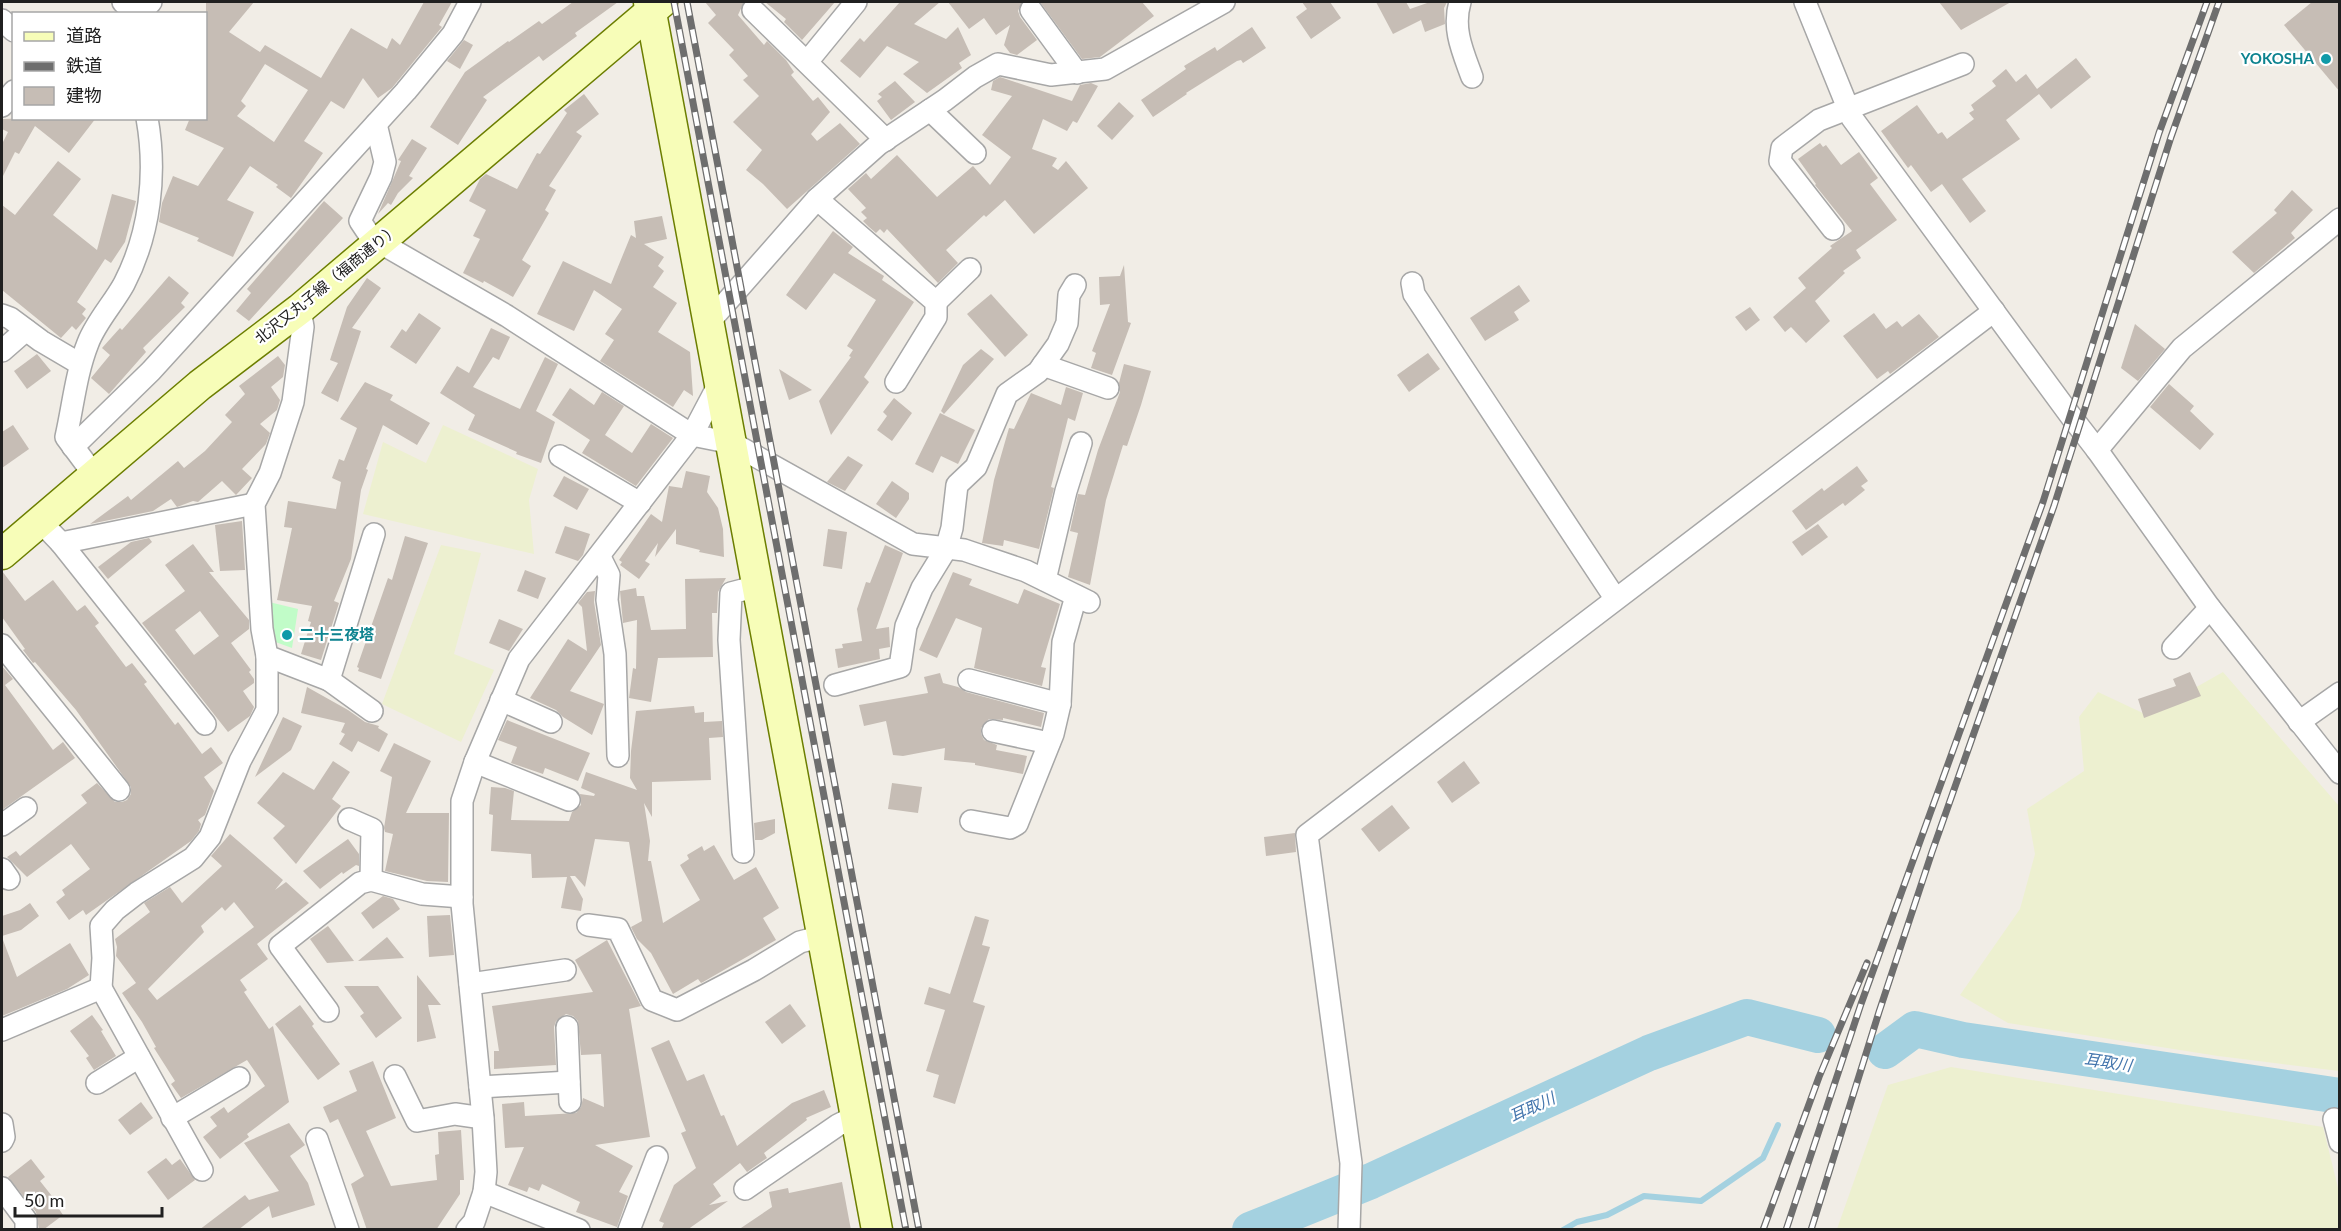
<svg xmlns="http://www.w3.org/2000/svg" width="2341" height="1231" viewBox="0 0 2341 1231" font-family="Lato,'Noto Sans JP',sans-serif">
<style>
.farmland{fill:#edf0d0}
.park{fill:#c1fcc8}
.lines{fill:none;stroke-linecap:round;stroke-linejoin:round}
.stream{stroke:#a4d1e0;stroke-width:6}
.river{stroke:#a4d1e0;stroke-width:36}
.building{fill:#c6bdb5;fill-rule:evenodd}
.street-casing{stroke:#a7a7a7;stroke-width:24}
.secondary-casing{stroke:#6c7e00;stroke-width:33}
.street{stroke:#fff;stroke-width:21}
.secondary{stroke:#f7fdb8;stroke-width:30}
.rail-casing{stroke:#6e6e6e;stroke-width:7}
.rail{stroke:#fff;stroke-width:4.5;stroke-dasharray:14;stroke-linecap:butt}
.culture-dot{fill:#0f9aa8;stroke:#fff;stroke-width:2}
.labels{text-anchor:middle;stroke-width:4.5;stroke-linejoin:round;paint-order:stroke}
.culture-label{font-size:15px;font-weight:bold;fill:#0d838f;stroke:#fff;text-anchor:end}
.street-label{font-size:15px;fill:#202020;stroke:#fff}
.water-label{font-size:16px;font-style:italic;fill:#4476ad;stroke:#fff}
</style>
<rect width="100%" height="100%" fill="#f1ede6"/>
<!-- farmland -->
<g class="farmland">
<path d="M443 425 538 469 529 500 534 554 363 514 383 442 426 463Z"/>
<path d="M441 545 481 553 454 654 494 670 461 742 382 704Z"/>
<path d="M2223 672 2339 806V1071L2218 1056 2008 1023 1960 995 2020 909 2035 854 2027 809 2084 771 2079 717 2098 692 2147 715Z"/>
<path d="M1951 1067 2323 1127 2339 1192V1229H1837L1888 1085Z"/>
</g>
<!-- park -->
<path class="park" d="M269 602 298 609 292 648 270 640Z"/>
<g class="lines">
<!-- stream -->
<path class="stream" d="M1563 1230 1577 1222 1607 1215 1644 1196 1701 1201 1763 1158 1778 1125"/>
<!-- river -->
<g class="river">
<path d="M1885 1051 1915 1029 1963 1040 2340 1096"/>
<path d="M1250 1230 1371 1181 1649 1053 1747 1017 1818 1035"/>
</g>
</g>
<!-- building -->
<g class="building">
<path d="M206 2H254L229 32 260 52 265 45 321 78 351 28 387 49 392 38 400 45 424 2H452L439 25 442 27 392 88 378 98 363 78 344 109 331 101 304 141 323 153 291 198 276 187 278 185 250 166 227 200 254 212 233 257 197 241 199 238 159 222 162 203 173 176 198 186 224 148 185 130 190 118H206ZM265 64 308 90 274 142 237 116 246 106 241 101Z"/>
<path d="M573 2H618L575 33 577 36 543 61 539 56 483 97 487 100 458 145 430 127 465 72 508 41 509 42 539 21 542 24Z"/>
<path d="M705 2H744L738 15 764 45 767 41 786 60 794 72 791 75 813 101 818 97 830 112 811 134 817 141 840 123 860 144 787 209 763 184 746 170 762 150 733 122 759 96 743 80 748 76 729 55 734 50 708 23 716 15Z"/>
<path d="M765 2H835L802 40 784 22 786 19Z"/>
<path d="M900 2H940L914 24 946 39 958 27 971 55 959 63 962 68 927 93 903 74 919 62 887 46 860 78 840 61 860 38 864 42Z"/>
<path d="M948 2H1022L1018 11 1020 17 1037 40 1017 55 1010 53 1004 45 1010 25 996 35 984 18 969 29Z"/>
<path d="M1040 2H1142L1154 16 1100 57 1082 59Z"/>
<path d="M1302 2H1330L1341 18 1311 39 1296 17 1307 9Z"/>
<path d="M1376 2H1406L1410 9 1430 2H1447L1444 8 1445 24 1425 32 1421 20 1393 34Z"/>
<path d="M1939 2H2011L1961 30Z"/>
<path d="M2312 2H2340V92L2284 25Z"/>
<path d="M1252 27 1266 48 1243 63 1241 60 1237 61 1186 93 1187 94 1153 117 1141 100 1186 69 1184 66 1215 47 1217 51Z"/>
<path d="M464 40 473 45 460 69 447 61Z"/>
<path d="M2076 58 2091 77 2051 109 2039 94 2006 120 2020 139 1962 179 1986 211 1970 223 1942 184 1931 192 1911 165 1908 168 1881 131 1917 105 1938 134 1942 132 1947 139 1974 119 1969 113 1974 110 1971 105 1996 86 1992 81 2006 69 2016 82 2026 74 2037 89Z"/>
<path d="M1000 77 1072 101 1080 85 1091 83 1098 86 1077 123 1073 121 1067 131 1043 119 1032 149 1057 158 1052 166 1058 170 1066 161 1088 188 1034 234 1005 200 986 217 984 215 946 250 958 263 938 283 887 229 884 233 880 229 876 233 869 227 863 221 867 218 861 212 866 208 848 189 866 173 871 179 897 155 937 197 973 166 990 185 1011 157 982 135 1012 96 991 90 993 81Z"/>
<path d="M895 81 915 102 891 120 877 101 882 97 878 94Z"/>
<path d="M584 94 599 114 576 132 582 136 549 186 556 190 545 210 549 213 522 260 531 266 513 297 484 281 483 283 463 273 480 239 473 236 486 210 469 201 480 179 486 174 517 189 537 153 540 154 567 113 564 110Z"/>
<path d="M1119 102 1134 116 1112 140 1097 126Z"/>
<path d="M39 118H96L69 153 35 126 19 154 15 152 2 178V144L8 132 2 129V119Z"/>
<path d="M412 139 427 148 409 176 413 178 398 193 391 205 388 203 378 214 401 161 398 160Z"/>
<path d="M1820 143 1823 147 1826 145 1841 165 1859 152 1878 178 1870 184 1897 220 1856 250 1861 258 1843 271 1845 273 1815 301 1830 321 1806 343 1791 327 1785 332 1773 317 1806 288 1798 278 1832 248 1830 246 1852 231 1815 185 1816 184 1798 159Z"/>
<path d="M58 161 81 179 53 215 97 250 112 194 136 201 125 242 111 263 105 259 77 302 86 309 82 314 86 318 76 330 72 326 61 338 2 290V205L15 215Z"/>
<path d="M2292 190 2313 210 2291 233 2295 238 2254 273 2232 252 2277 213 2274 210Z"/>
<path d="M324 201 343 218 249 321 236 311 251 293 247 289Z"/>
<path d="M662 216 667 239 644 244 664 257 658 266 664 271 653 287 677 303 658 332 690 352 693 396 684 390 673 407 600 361 614 340 605 334 622 309 594 290 574 331 537 314 563 261 611 284 631 235 636 238 634 221Z"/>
<path d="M833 231 853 247 848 253 884 276 882 280 914 302 864 377 869 382 831 435 819 401 851 357 849 356 853 350 847 346 876 300 834 273 806 310 786 295Z"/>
<path d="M1124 265 1128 322 1131 323 1112 375 1091 368 1096 353 1092 351 1110 304 1100 305 1099 277 1120 276Z"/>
<path d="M169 276 189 293 181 303 185 307 143 348 146 352 109 394 91 378 110 355 102 348 120 328 122 330Z"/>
<path d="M367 278 381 288 352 328 361 331 338 402 321 393 338 363 330 360 347 307Z"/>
<path d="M1519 285 1530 301 1514 312 1519 320 1485 341 1470 318Z"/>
<path d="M991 294 1028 335 1005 357 967 314Z"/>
<path d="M1750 307 1760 320 1746 331 1735 317Z"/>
<path d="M419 313 441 328 416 364 390 347 402 329 406 332Z"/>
<path d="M1874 313 1886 329 1897 321 1902 327 1919 314 1939 337 1890 374 1888 371 1877 379 1843 336Z"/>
<path d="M2135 324 2165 349 2138 381 2121 368Z"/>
<path d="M491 328 510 337 499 360 493 357 473 387 520 409 545 357 558 364 536 411 555 422 541 463 516 454 517 452 468 430 475 415 440 393 457 366 469 373Z"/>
<path d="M981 349 994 359 944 414 941 411 963 365Z"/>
<path d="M1428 353 1440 369 1409 392 1397 375Z"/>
<path d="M37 354 51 371 27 389 14 371Z"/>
<path d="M278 356 285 365 283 377 271 387 280 400 277 410 260 424 270 433 266 444 242 469 252 478 236 495 222 481 198 502 193 501 177 507 171 499 153 511 90 524 128 496 131 500 178 461 184 468 205 451 232 422 225 415 245 394 239 386Z"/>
<path d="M1124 364 1151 371 1141 405 1127 446 1123 445 1106 500 1090 585 1068 577 1078 533 1070 531 1078 494 1085 495 1098 450 1120 392 1119 383Z"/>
<path d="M779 369 812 390 789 400Z"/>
<path d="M365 382 393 395 390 400 430 423 417 445 383 425 366 469 368 470 361 490 351 559 334 601 339 603 321 660 301 654 311 622 308 621 312 606 277 600 292 528 284 527 288 501 336 509 341 482 332 478 339 459 344 461 357 428 340 419Z"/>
<path d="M2169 384 2194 406 2190 411 2214 434 2200 450 2150 407Z"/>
<path d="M1066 387 1083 393 1075 421 1068 418 1051 487 1054 488 1039 549 1004 540 1003 546 982 543 994 480 1009 428 1014 429 1031 393 1061 405Z"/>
<path d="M570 388 594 405 602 392 624 406 605 435 632 453 651 424 673 438 636 486 582 453 590 440 552 415Z"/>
<path d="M894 398 912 413 892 441 877 430 887 416 883 412Z"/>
<path d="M940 413 975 430 958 464 941 456 933 473 915 464Z"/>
<path d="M13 425 29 449 2 468V432Z"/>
<path d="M848 456 863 465 845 491 827 482Z"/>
<path d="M1857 466 1868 481 1861 486 1865 490 1845 506 1843 503 1806 530 1792 511 1822 488 1824 491Z"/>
<path d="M686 471 710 476 707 492 718 508 723 529 724 557 699 552 700 550 676 544V529L655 557 658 543 645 561 650 564 639 579 620 565 622 562 619 560 651 514 662 522 669 486 682 488Z"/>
<path d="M564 476 589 489 577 510 553 496Z"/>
<path d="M892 481 909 493V499L896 518 876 504Z"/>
<path d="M242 521 245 570 220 571 215 525Z"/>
<path d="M1818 524 1828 537 1802 556 1792 542Z"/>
<path d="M565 526 590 534 583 555 578 561 555 553Z"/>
<path d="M828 529 847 532 842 569 823 566Z"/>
<path d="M405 536 428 543 381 679 358 671 359 668 357 667 388 578 392 580Z"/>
<path d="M149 538 152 542 108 579 98 567 131 542Z"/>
<path d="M193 544 214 572H209L249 620V629L231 643 251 670 249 672 254 679V683L243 691 254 707 250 716 228 732 142 623 185 591 165 565ZM200 611 219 636 194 655 175 630Z"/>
<path d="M885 545 903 553 876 629 889 627 890 647 879 649 880 659 838 668 835 649 843 648 842 644 862 641 857 609 866 582 870 583Z"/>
<path d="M525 570 546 578 538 599 517 591Z"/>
<path d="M2 571 25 601 53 580 77 611 85 605 99 623 95 626 126 667 132 663 147 682 144 684 175 725 178 722 202 754 211 747 223 763 204 777 214 791 205 815 198 820 201 824 199 831 191 841 86 915 83 910 69 920 56 902 65 895 62 890 90 869 71 844 27 877 7 857 16 851 20 856 87 803 81 795 97 783 115 802H122L127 800 131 794V787L76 710 35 662 33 663 23 650 25 649 2 617Z"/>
<path d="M953 572 972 579 969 585 1018 604 1024 589 1060 604 1041 667 1046 668 1042 686 974 668 982 628 956 618 937 658 919 650Z"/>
<path d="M726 578 718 592 717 613H712L713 657 658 658 651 702 629 698 633 668 636 669 637 620 623 623 620 591 636 588 637 596H644L651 630 686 629 685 579Z"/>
<path d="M595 591 594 602 601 645 570 691 604 704 592 735 563 717 556 710 530 698 568 639 587 651 582 607 578 603 587 592Z"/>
<path d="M499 619 523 629 509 651 489 643Z"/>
<path d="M2 666 13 679 5 685 53 750 63 742 75 758 2 810Z"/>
<path d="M2190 672 2201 696 2144 718 2138 699 2176 686 2173 679Z"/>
<path d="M940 673 943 683 958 687 966 692 1044 713 1041 727 1003 718V720L989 719 981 728V734L984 740 997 745 996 750 1027 756 1023 774 975 765V763L944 760 945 748 903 756 893 755 886 721 864 726 859 705 928 693 924 677Z"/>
<path d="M307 687 348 710 365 722 379 726 378 728 388 734 379 752 358 741 352 752 339 744 345 734 341 732 345 723 301 713Z"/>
<path d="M694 706 695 713 704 712V722L722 721 723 737 709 738 711 780 652 782V817L644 803 650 841 648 861H651L663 923 700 900 680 865 689 859 687 855 702 846 704 851 714 845 734 880 756 867 779 908 763 918 776 940 703 982 701 983 698 979 673 994 651 953 637 939 631 927 642 921 629 842 595 839 585 887 575 876H570L583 899 581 911 561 908 567 877 532 878 531 854 491 851 493 815 489 814 491 787 505 788 514 791 511 820 569 821 572 812 581 805 580 794 594 796 595 794 581 788 586 772 637 790 630 778 631 751 636 711Z"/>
<path d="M283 717 302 726 291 750 255 777Z"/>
<path d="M507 720 590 753 578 781 545 768 543 774 511 763 517 747 498 740Z"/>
<path d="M394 743 431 761 406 813H449L448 882 427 881 385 871 393 834 385 832 384 828 392 777 380 771Z"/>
<path d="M333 761 350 772 332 799 341 806 296 864 273 838 285 826 257 803 283 772 314 790Z"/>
<path d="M1464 761 1480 783 1452 803 1437 782Z"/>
<path d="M892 783 922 787 918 813 888 809Z"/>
<path d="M1392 805 1410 828 1379 852 1361 829Z"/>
<path d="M775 819V833L762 840H755L754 823Z"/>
<path d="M1295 833 1296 852 1266 856 1264 837Z"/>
<path d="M230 834 283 880 275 890 286 882 309 903 257 944 268 959 240 980 247 990 244 992 269 1029 273 1026 289 1102 247 1134 249 1137 220 1159 203 1137 217 1126 210 1117 224 1107 228 1113 265 1086 247 1060 181 1098 171 1084 175 1081 154 1048 156 1047 142 1022 122 993 136 983 116 956 117 947 115 939 150 912 144 903 170 887 182 903 222 866 211 856ZM234 902 254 927 157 1000 148 989 204 932 201 926 222 907 225 911Z"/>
<path d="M348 839 359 854V866L356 865 343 874 342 872 320 889 303 871Z"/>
<path d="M383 896 393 899 400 909 373 929 361 913Z"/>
<path d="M30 903 39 916 21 930 2 936V916L20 910Z"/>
<path d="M450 915 454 955 429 957 427 916Z"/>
<path d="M975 916 989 920 982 945 990 947 973 1002 985 1006 955 1104 933 1097 939 1075 926 1071 945 1010 924 1004 929 987 950 994Z"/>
<path d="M328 926 354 961 327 963 310 939Z"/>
<path d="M387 937 404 958 358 961Z"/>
<path d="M2 940H3L17 977 70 943 89 975 67 989 2 1016Z"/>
<path d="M607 940 641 1006 629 1009 650 1137 595 1145 633 1166 619 1192 628 1196 617 1227 576 1212 580 1202 542 1184 539 1191 529 1187 527 1192 508 1185 524 1147 505 1148 502 1104 524 1102 525 1116 576 1113 581 1107 583 1098 604 1107 601 1054 581 1055 578 1021 573 1016 566 1014 556 1021 554 1027 556 1065 494 1069V1051H499L492 1006 593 992 575 960Z"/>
<path d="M417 975 441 1005H428L436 1038 417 1042Z"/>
<path d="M344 986H378L402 1018 376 1038 360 1016 364 1013Z"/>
<path d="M790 1004 806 1026 782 1044 765 1022Z"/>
<path d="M300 1005 314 1024 312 1026 340 1064 318 1080 275 1024Z"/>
<path d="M92 1015 103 1030 101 1031 116 1056 94 1070 86 1058 89 1056 70 1031Z"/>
<path d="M669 1040 687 1081 704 1074 721 1116 724 1115 737 1146 792 1103 824 1090 831 1107 806 1118 807 1120 764 1153 767 1158 747 1172 740 1163 713 1184 721 1196 709 1205 728 1201 687 1230H661L664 1223 659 1221 674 1185 696 1168 681 1133 686 1131 651 1048Z"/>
<path d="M373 1061 396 1118 366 1131 391 1186 437 1180 435 1155 439 1154 438 1132 461 1130 464 1180H460V1194L436 1230H367L351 1184 364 1176 338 1119 330 1123 323 1107 357 1091 349 1071Z"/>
<path d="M141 1102 153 1118 130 1135 118 1120Z"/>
<path d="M289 1123 305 1145 290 1156 308 1183 315 1205 272 1218 269 1206 238 1230H199L245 1195 249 1200 279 1191 244 1143Z"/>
<path d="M166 1158 172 1165 180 1159 195 1180 168 1200 147 1172Z"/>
<path d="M31 1159 45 1177 40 1181 59 1205 57 1206 63 1215 43 1230H39L36 1212 8 1177Z"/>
<path d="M842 1182 851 1230H738L772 1207 769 1192 788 1188 789 1193Z"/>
</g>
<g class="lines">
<!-- street casing -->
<g class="street-casing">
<g id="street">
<path d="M123 2 135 14"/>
<path d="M1460 2C1452 29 1463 52 1472 77"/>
<path d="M1805 2 1852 118 2070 415 2097 450 2210 608 2340 773"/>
<path d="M753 10 886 140"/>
<path d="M1031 10 1077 73"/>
<path d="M140 14 151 2"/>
<path d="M2 20 14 31"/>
<path d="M807 62 856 2"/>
<path d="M2 106 14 91"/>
<path d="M930 110 975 153"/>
<path d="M376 124 385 162 381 177 360 221 376 245"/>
<path d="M817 199 936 302V317L896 382"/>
<path d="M1833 229 1780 161 1782 148 1819 120 1963 64"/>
<path d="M379 242 507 316 692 435 519 659 475 762 462 801V904L483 1118 486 1172 484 1192 474 1222 467 1230"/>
<path d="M1412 283 1414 294 1615 598"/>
<path d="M936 302 970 269"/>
<path d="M300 309 303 327 293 402 270 473 254 504 262 629 267 656 329 680 374 534"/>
<path d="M2 315 10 318 41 341 80 364"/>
<path d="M709 322 817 199 879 144 945 100 975 77 998 64 1051 75 1105 69 1224 2"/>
<path d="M2 351 26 330"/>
<path d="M1043 365 1108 388"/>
<path d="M721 380 692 435 732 443 913 544 964 550 1026 571 1089 602"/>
<path d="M73 447 151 371 406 91 453 34 470 2"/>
<path d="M2097 450 2182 348 2340 219"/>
<path d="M560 456 640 503"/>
<path d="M95 476 66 437C73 406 76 373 88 343 96 322 113 304 124 284 150 234 157 174 147 118"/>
<path d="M40 521 61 543 205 724"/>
<path d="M61 543 254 504"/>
<path d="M600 557 609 575 607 600 615 654 618 756"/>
<path d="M1045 580 1066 491 1081 443"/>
<path d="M2 645 119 790"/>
<path d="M2173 648 2210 608"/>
<path d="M329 680 372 711"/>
<path d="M969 680 1060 704"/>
<path d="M835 685 900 667 906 626 922 588 946 549 952 528 957 485 976 467 1007 394 1038 372 1058 344 1067 323 1069 295 1075 285"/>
<path d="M501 700 551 722"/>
<path d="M2299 722 2340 693"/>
<path d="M993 731 1049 743"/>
<path d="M475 762 569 800"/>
<path d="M349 819 372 829 371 880"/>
<path d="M971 821 1010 828 1017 824 1053 734 1060 704 1063 642 1076 596"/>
<path d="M2 825 26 808"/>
<path d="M743 852 729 640 731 593 758 586"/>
<path d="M2 869 9 879"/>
<path d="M588 925 618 929 652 1000 677 1010 754 970 800 942 823 936"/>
<path d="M470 984 565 970"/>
<path d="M101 988 103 958 101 926 115 910 137 893 193 858 210 837 240 761 267 710V656"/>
<path d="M328 1011 280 946 360 883 371 880 422 894 462 897"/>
<path d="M567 1027 570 1102"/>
<path d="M2 1030 101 988 202 1170"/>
<path d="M395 1076 417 1121 455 1114 483 1118"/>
<path d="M97 1083 139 1057"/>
<path d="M480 1087 569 1082"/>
<path d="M172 1118 239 1078"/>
<path d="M2334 1119 2340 1142"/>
<path d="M2 1124 4 1137 2 1141"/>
<path d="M317 1139 348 1230"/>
<path d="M2 1188 26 1220V1230"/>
<path d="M745 1189 838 1125 856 1116"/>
<path d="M484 1192 579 1230"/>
<path d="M629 1230 657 1157"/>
<path d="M1349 1230 1351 1163 1307 835 1994 311"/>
</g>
</g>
<!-- secondary casing -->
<g class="secondary-casing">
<g id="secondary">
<path d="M649 2 877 1230"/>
<path d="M2 554 200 385 300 309 662 2"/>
</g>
</g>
<!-- street -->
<use href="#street" class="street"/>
<!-- secondary -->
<use href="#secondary" class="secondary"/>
<!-- rail casing -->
<g class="rail-casing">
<g id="rail">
<path d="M674 2 906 1230"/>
<path d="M687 2 919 1230"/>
<path d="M1763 1230 1819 1077 1867 963"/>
<path d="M1786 1230 1861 1004 2043 502 2159 133 2207 2"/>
<path d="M1811 1230 1879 1012 1932 852 2054 506 2171 137 2219 2"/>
</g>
</g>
<!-- rail -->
<use href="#rail" class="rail"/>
</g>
<!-- markers -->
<g class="culture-dot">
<circle cx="2326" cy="59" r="6"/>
<circle cx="287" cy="635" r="6"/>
</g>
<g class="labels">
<!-- culture labels -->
<g class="culture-label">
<text x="2314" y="64">YOKOSHA</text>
<text x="299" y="640" text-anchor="start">二十三夜塔</text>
</g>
<!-- street labels -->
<g class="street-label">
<text transform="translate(327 284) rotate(-39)" y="5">北沢又丸子線（福商通り）</text>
</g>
<!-- water labels -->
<g class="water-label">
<text transform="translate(2108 1062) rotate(8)" y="6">耳取川</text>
<text transform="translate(1532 1107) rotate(-25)" y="6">耳取川</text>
</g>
</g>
<!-- border -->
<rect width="2341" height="1231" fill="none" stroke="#202020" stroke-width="6"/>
<!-- legend -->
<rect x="12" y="12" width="195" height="108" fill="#ffffff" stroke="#a6a6a6" stroke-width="1.5"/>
<rect x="24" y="32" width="30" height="9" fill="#f7fdb8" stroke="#a6a6a6" stroke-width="1.5"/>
<text x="66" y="42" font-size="18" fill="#202020">道路</text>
<rect x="24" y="62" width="30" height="9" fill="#6e6e6e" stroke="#a6a6a6" stroke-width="1.5"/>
<text x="66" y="72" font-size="18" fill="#202020">鉄道</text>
<rect x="24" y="87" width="30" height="18" fill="#c6bdb5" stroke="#a6a6a6" stroke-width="1.5"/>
<text x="66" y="102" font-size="18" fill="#202020">建物</text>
<!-- scale -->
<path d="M15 1207v9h147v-9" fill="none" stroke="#202020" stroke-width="3"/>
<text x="24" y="1207" font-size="18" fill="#202020" stroke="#ffffff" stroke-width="4.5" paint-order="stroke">50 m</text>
</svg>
